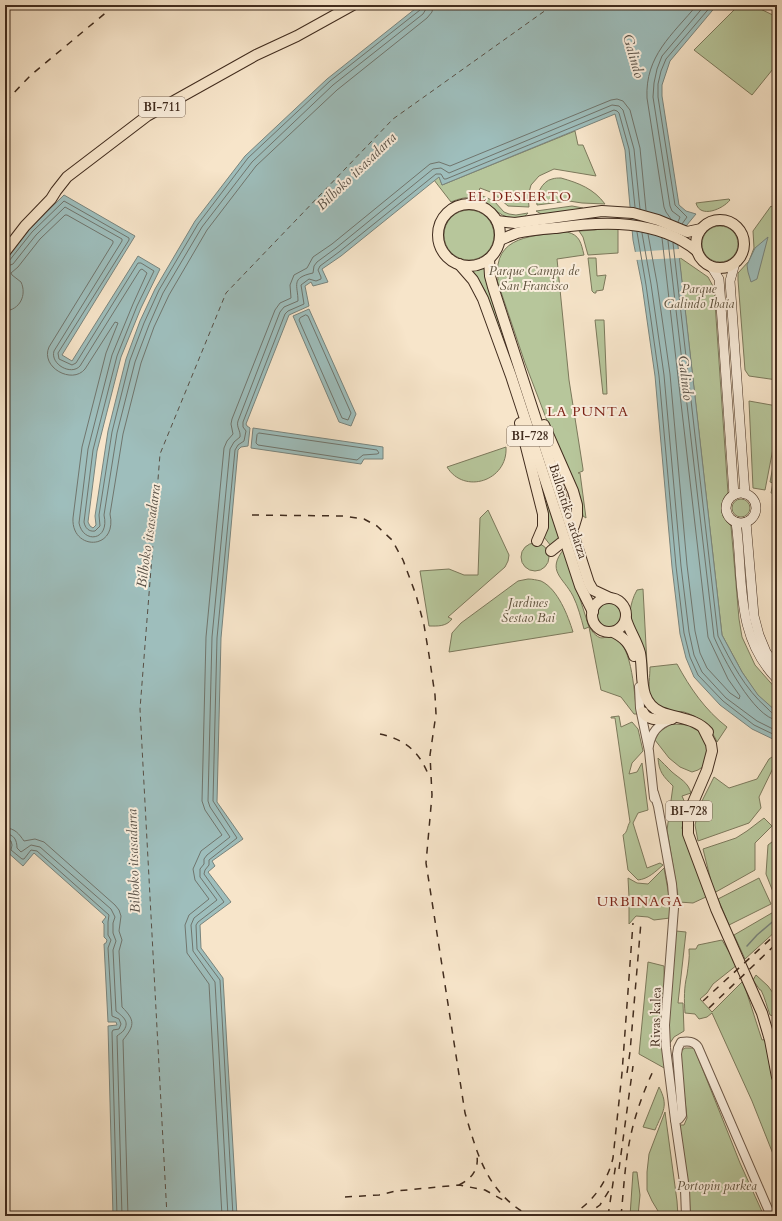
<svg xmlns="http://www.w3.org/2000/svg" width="782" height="1221" viewBox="0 0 782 1221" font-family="Cardo,serif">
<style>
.green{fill:#b7c69b;stroke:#7c795c}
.water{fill:#9ebebc;stroke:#79847d}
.pier{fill:#f7e5ca}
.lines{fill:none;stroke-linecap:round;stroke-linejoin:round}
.shore{stroke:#70756d;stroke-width:1}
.stream{stroke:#79847d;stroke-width:1.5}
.ferry{stroke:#585046;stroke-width:1;stroke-dasharray:5 4;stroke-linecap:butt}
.tertiary-casing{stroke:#6e5a49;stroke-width:10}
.secondary-casing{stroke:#412c1e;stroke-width:10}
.primary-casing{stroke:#412c1e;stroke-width:12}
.tertiary{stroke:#faeedd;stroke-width:8}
.secondary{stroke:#faeedd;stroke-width:9}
.primary{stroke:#f7e5ca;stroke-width:10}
.rail{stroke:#412c1e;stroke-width:1.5;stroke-dasharray:7 7;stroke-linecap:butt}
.labels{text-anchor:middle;stroke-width:4;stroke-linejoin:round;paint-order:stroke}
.shield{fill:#faeedd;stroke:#786657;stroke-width:1}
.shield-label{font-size:12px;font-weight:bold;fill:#412c1e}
.park-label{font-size:13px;font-style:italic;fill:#5e523d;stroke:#faeedd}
.street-label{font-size:13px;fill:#412c1e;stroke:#faeedd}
.water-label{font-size:14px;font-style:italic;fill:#585046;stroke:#faeedd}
.neighbourhood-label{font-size:14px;letter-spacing:1px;fill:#7a1f14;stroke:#faeedd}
</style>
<rect width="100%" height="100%" fill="#f7e5ca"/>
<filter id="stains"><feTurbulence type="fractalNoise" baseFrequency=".005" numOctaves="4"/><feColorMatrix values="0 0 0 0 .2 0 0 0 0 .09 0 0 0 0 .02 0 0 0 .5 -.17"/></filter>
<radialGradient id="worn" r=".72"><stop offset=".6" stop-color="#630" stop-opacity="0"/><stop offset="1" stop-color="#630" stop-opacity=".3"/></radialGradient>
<!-- green -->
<g class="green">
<path d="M739 5H752L777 17V64L752 95 694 50Z"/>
<path d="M575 131 578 145H583L596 176 554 169 539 176 531 185 528 196 529 207 508 206 493 193 480 188 478 194 494 201 504 212 509 214 516 215 528 213C524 218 521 219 514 218 495 217 493 202 476 198 468 196 458 199 451 202L434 180 439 176 442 185Z"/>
<path d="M561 178C579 183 594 189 605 204L582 203 569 201 537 205C535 196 542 181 552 179 555 178 558 178 561 178Z"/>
<path d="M729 199 730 200C723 209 700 219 696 203Z"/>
<path d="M572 206 583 208 581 210 543 215 536 211Z"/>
<path d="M771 206 777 211V380L749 376 745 370 738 280V273L749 261 754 248 753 231Z"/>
<circle cx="469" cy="235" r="25"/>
<circle cx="720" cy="244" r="18"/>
<path d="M605 228 618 229V253L588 255 583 237 579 231 595 230Z"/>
<path d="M567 232C580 235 581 243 584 255L557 259 569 380 583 469V471L578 473H580L586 518 583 516 580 497 556 444 525 363 497 280H498C492 234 535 236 567 232Z"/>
<path d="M679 257 708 277 714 288 728 493C719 506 719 514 731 526L739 619 742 637 755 665 777 690V712L758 696 742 672 722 635Z"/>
<path d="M588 258H596L597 276 606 275 603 290 596 291V293H594L592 291Z"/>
<path d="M484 268 488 288 567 528 528 418 485 291 480 282 470 271 479 270Z"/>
<path d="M595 320H604L607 394H603Z"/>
<path d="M749 401 777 406V428L765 490 753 488Z"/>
<path d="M527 439 561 540 551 546 544 537 547 526Z"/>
<path d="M777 445V497H776V494L771 493 773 483 770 482Z"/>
<path d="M506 447C508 481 464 495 447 467Z"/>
<circle cx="741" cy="508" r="9"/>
<path d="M488 510 509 555 508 561 505 567 448 617 452 619C446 627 437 626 429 626L420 571 449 569 464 575H478L480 518Z"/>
<circle cx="535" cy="557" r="14"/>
<path d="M564 549 589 627C603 647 604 632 615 638 633 647 634 695 637 714H634L621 697 601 690 589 627 584 629C581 618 578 606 573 596 563 577 546 571 564 549Z"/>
<path d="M528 579C532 579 537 580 541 581 558 589 568 616 573 632L449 652 452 633 461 623 518 581Z"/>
<path d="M643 589 648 683 646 692 630 612C631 604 633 597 637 590Z"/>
<circle cx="609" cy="615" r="12"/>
<path d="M677 664C690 688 705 710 727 727L717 742C711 727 698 716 684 712 680 711 675 712 671 711 664 710 652 703 650 695 648 688 650 675 650 667Z"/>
<path d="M619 716 621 727 632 722 638 729 643 751 632 763 629 774 637 772 642 763 648 810 638 813 633 823 647 868 660 863 663 865C655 872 648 879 638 880L628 870 623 835C628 832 627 826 630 822L615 718H611V717Z"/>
<path d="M671 724 691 725 701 731 708 749 704 766 698 770 692 772 680 767 669 758 655 740 659 732Z"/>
<path d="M772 757 775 764 759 797 761 808 749 823 698 841 695 825 700 805 714 777 729 788 757 779 769 759Z"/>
<path d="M658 758C662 762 667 767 672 772 680 779 688 782 691 793L682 796 685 803 691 801 687 808 682 828 691 855 708 896 693 903 679 902 667 830 673 786C663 776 659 772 658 758Z"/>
<path d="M764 818 772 826 755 843V870L714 893 703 849 736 838 747 831Z"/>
<path d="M777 838V902L766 874 768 845Z"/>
<path d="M664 868 670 901V918L654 920 648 917 636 916 629 924V897L628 878 637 883 648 884Z"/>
<path d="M759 878 771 904 729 925 718 899Z"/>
<path d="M777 910V930L745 959 734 935Z"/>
<path d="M676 931 686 932 678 1003H683L684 1031 674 1037 670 1043 668 1031Z"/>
<path d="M722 940 737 965 713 984 707 993 700 999 712 1012 743 981 762 1040 777 1037V1164L752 1101 712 1013 707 1017 699 1019 695 1014 685 1013C684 1000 684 987 687 975 688 966 690 958 689 949H696L698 945Z"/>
<path d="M648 962 664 966 666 1069 639 1054Z"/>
<path d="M756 975 768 986 773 993 774 1014 773 1016 770 1015C767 1007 765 998 761 990H760L753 980Z"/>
<path d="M685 1048H693L695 1050 740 1163 764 1216H688L679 1125H684L687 1118 680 1057 682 1050Z"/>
<path d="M659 1087C669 1106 663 1111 655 1130L643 1127Z"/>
<path d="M665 1112 677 1201 678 1216H661L652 1201 647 1190V1172L649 1154Z"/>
<path d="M633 1172H637L640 1195 638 1216H630Z"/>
</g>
<!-- water -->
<g class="water">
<path d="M420 5H717L670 61 662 85V96L679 205 686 211 696 214 677 237 722 635 742 672 758 695 777 712V741L752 729 720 705 694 677 686 658 680 634 672 567 655 376 642 285 633 240 625 150 615 114 442 185 439 177 341 256 322 269 328 282 313 286 311 282 305 286 309 306 289 315 246 424 247 426 250 428 248 446 241 447 238 450 221 638 217 802 243 839 212 861 215 866 208 872 231 902 200 925 201 948 223 978 237 1216H113L108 1026 117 1025 116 1022H108L104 944 106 943 107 940 104 937V924L102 922 106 917 34 853 23 866 5 850 8 845 6 842 7 840 5 839V302L8 290 5 289V260L29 229 64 195 135 236 62 355 72 361 138 256 160 269 141 308 121 357 97 451 88 522 90 526 93 528 96 525 95 516 108 431 126 359 140 321 155 289 195 221 245 156 327 79Z"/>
<path d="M768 237 757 279 751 282 748 272 747 265 755 248Z"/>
<path d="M309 309 356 414 351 426 339 422 293 316Z"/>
<path d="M253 428 383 447V459H364L361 464 251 448Z"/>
</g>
<!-- pier -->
<path class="pier" d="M679 249 681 258 635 260 634 252Z"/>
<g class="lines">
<!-- shore -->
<g class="shore">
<path d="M671 219 666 212 664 207 647 98C645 56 672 35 697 5"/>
<path d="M678 222 680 217 672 211 670 206 653 97 654 83 657 69 662 56 705 5"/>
<path d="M682 224 687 217 675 205 658 97V84L661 71 666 59 712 5"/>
<path d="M637 232 646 285 659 376 676 566 684 633 690 657 698 675 723 701 754 725 777 736"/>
<path d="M642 233 651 284 664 375 681 566 689 632 694 655 702 672 726 698 757 721 777 731"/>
<path d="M648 234 657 283 670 374 687 565 695 631 700 653 707 668 730 693 739 699 740 696 728 679 708 637 662 238"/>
<path d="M668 241 714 637C722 656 754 718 777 720"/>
<path d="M673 243 718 636C731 662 745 689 767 708 770 711 772 714 777 715"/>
<path d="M5 262 9 261 32 232 64 201 129 238V240L58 353 59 359 72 365 76 363 138 263H141L154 271 137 306 117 356 93 450 84 522C85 528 89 532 95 531L100 526 99 515 112 432 130 360 144 323 159 290 198 224 248 158 330 81 420 10 422 5"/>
<path d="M5 267 13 264 36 235 65 207 122 239V241L54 351C50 364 71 376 80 366L140 270 142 269 147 273 133 304 112 355 88 449 79 523C83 544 110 541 104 515L117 433 135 362 149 325 163 293 202 227 252 162 333 85 423 14 426 9 427 5"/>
<path d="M5 311C20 310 27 295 21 282L12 275 11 273 18 267 40 239 65 215H67L113 241V243L49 347C40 367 72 385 85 369L115 322 118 323 106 353 82 447 73 518C71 551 118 551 110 514L123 434 141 363 154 327 169 295 207 230 256 166 337 90 427 18 432 12 433 5"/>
<path d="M306 315 308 316 351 413 348 420 342 418 299 320 300 318Z"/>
<path d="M259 433 377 450 379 453 377 454 363 455 357 460 258 445 256 443 257 435Z"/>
<path d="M5 828C15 828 19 834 24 841L35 839 44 842 115 905 119 910 121 916 119 931 122 940 119 951 122 1007C136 1021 134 1026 123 1040L128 1216"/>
<path d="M5 834C14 834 17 840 17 848L21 852 31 845 40 847 111 909 115 917 113 923V933L116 941 113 950 116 1011C122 1016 130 1021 124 1030 122 1033 119 1034 117 1036L122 1216"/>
<path d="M5 839 11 841 12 845 11 850 22 859H24L31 850 37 851 109 915 108 922V935L111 940 108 948 112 1016 119 1019 121 1024 119 1029 113 1030 112 1032 117 1216"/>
<path d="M222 1216 209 984 187 953 185 925 189 915 209 899 195 880 193 869 201 851 222 835 205 810 202 801 206 637 224 448 227 441 233 434 231 424 232 419 275 310 280 303 291 298 290 285 294 275 307 268 313 257 332 244 430 164 439 162 450 166 611 100 617 99 623 101 630 110 640 148 646 210"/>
<path d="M228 1216 215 982 193 951 191 925 194 918 217 900 200 877V869L204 864V859L207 855 230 837 210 807 208 801 212 637 230 449 234 442 240 437C241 431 236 427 238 421L280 312 284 307 298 301C298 285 290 278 313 273L314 266 317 262 336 248 433 169 441 168 449 173 612 105 619 106 623 110 634 149 640 209"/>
<path d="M233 1216 220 980 197 949 196 925 198 922 224 902 204 874 205 870 209 865V860L237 838 213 801 217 638 235 450 238 445 244 441 246 431 243 427V422L285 314 288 311 304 304 301 285 309 279 316 281 321 279V277L318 270 320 266 339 252 436 174H441L444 179H446L614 110 617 111 619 113 629 149 635 207"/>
</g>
<!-- stream -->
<path class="stream" d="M747 946 757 935 777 918"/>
<!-- ferry -->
<path class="ferry" d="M167 1216 140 709 160 454 226 293 393 119 553 5"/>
<!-- tertiary casing -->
<g class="tertiary-casing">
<g id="tertiary">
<path d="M639 687 640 708 649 751 654 798"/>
<path d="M649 746C651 733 658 724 671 720"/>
<path d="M654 793 658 806 672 884 674 908 665 1025 666 1048 675 1120 685 1189 686 1216"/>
<path d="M675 1120 679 1119 682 1115 677 1054 678 1048 681 1042C688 1041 694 1041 698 1047L771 1216"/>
</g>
</g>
<!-- secondary casing -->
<g class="secondary-casing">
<g id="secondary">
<path d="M735 263 730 281 745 494"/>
<path d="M711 266 719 279 720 291 734 495"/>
<circle cx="741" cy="508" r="15"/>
<path d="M736 522C744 578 734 635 777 679"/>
<path d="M746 522 754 616 759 635 766 652 777 668"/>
</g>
</g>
<!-- primary casing -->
<g class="primary-casing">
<g id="primary">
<circle cx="469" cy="235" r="31"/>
<circle cx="720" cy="244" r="24"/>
<path d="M497 221 515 223 602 211 633 213 658 220 687 232 701 229"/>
<path d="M500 240C505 238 511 235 517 233 529 230 543 229 556 228 603 221 658 219 697 251"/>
<path d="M5 252 25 226 51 199 56 191 67 177 147 116 256 55 297 36 353 5"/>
<path d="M489 259 490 276 493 287 589 583 593 590 610 598"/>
<path d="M459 264 473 280 483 299 511 376 580 586 593 612"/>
<path d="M520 423 543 514V527L537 541"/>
<path d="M544 425 573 491 577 505V516L574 526"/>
<path d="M551 551 561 543"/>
<circle cx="609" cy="615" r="17"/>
<path d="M626 619C629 630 637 641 640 653 644 673 637 702 661 712 678 719 696 718 708 732"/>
<path d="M613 632C625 638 630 644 634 656"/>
<path d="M643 712C647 722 663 719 672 719"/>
<path d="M703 728 711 744 712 751 707 770 689 812 688 820V834L716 909 762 1013 770 1040 777 1077"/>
</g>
</g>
<!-- tertiary -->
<use href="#tertiary" class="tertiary"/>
<!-- secondary -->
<use href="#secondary" class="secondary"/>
<!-- primary -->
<use href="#primary" class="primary"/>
<!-- rail -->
<g class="rail">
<path d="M5 102 31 75 115 5"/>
<path d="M252 515 343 516 364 519 377 526 392 540 403 560 416 595 424 625 429 655 435 695 436 714 430 755 432 795 426 863 465 1113C478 1156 487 1193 530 1216"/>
<path d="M380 734C404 739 419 751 428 774"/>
<path d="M703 1001 777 933"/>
<path d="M709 1008 777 943"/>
<path d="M627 1073 630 1052 641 922"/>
<path d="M619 1169 633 1066"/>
<path d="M459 1185C471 1179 479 1170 477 1156"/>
<path d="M345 1197 379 1195 396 1191 459 1185 485 1190 503 1200"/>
<path d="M570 1216C592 1203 607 1183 613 1158L622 1073 633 923"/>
<path d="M585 1216 600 1205 610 1189"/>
<path d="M608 1216 616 1163"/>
<path d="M621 1216C624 1187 625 1158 632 1130 637 1109 645 1088 654 1069"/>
</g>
</g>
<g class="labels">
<!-- shield labels -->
<g class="shield">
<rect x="139" y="97" width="46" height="20" rx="3"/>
<rect x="507" y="426" width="46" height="20" rx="3"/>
<rect x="666" y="801" width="46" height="20" rx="3"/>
</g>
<g class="shield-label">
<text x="162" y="111">BI-711</text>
<text x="530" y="440">BI-728</text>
<text x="689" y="815">BI-728</text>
</g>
<!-- park labels -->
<g class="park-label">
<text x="534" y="275">Parque Campa de<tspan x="534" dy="15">San Francisco</tspan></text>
<text x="699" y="293">Parque<tspan x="699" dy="15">Galindo Ibaia</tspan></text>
<text x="528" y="607">Jardines<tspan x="528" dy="15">Sestao Bai</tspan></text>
<text x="717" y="1190">Portopin parkea</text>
</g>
<!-- street labels -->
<g class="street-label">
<text transform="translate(569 511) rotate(72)" y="5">Ballontiko ardatza</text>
<text transform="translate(655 1017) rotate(-89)" y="5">Rivas kalea</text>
</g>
<!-- water labels -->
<g class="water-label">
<text transform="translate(634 56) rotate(74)" y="5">Galindo</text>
<text transform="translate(356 171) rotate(-44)" y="5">Bilboko itsasadarra</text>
<text transform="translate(686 378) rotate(83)" y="5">Galindo</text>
<text transform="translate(148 536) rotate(-82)" y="5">Bilboko itsasadarra</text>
<text transform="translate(133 861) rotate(-92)" y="5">Bilboko itsasadarra</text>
</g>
<!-- neighbourhood labels -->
<g class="neighbourhood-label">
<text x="520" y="201">EL DESIERTO</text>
<text x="588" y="416">LA PUNTA</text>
<text x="640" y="906">URBINAGA</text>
</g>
</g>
<!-- margin -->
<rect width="782" height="1221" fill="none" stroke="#f7e5ca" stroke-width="20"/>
<rect x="6" y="6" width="770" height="1209" fill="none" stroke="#412c1e" stroke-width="2"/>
<rect x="10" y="10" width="762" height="1201" fill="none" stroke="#412c1e"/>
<rect width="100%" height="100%" filter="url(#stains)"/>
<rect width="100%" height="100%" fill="url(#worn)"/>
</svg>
